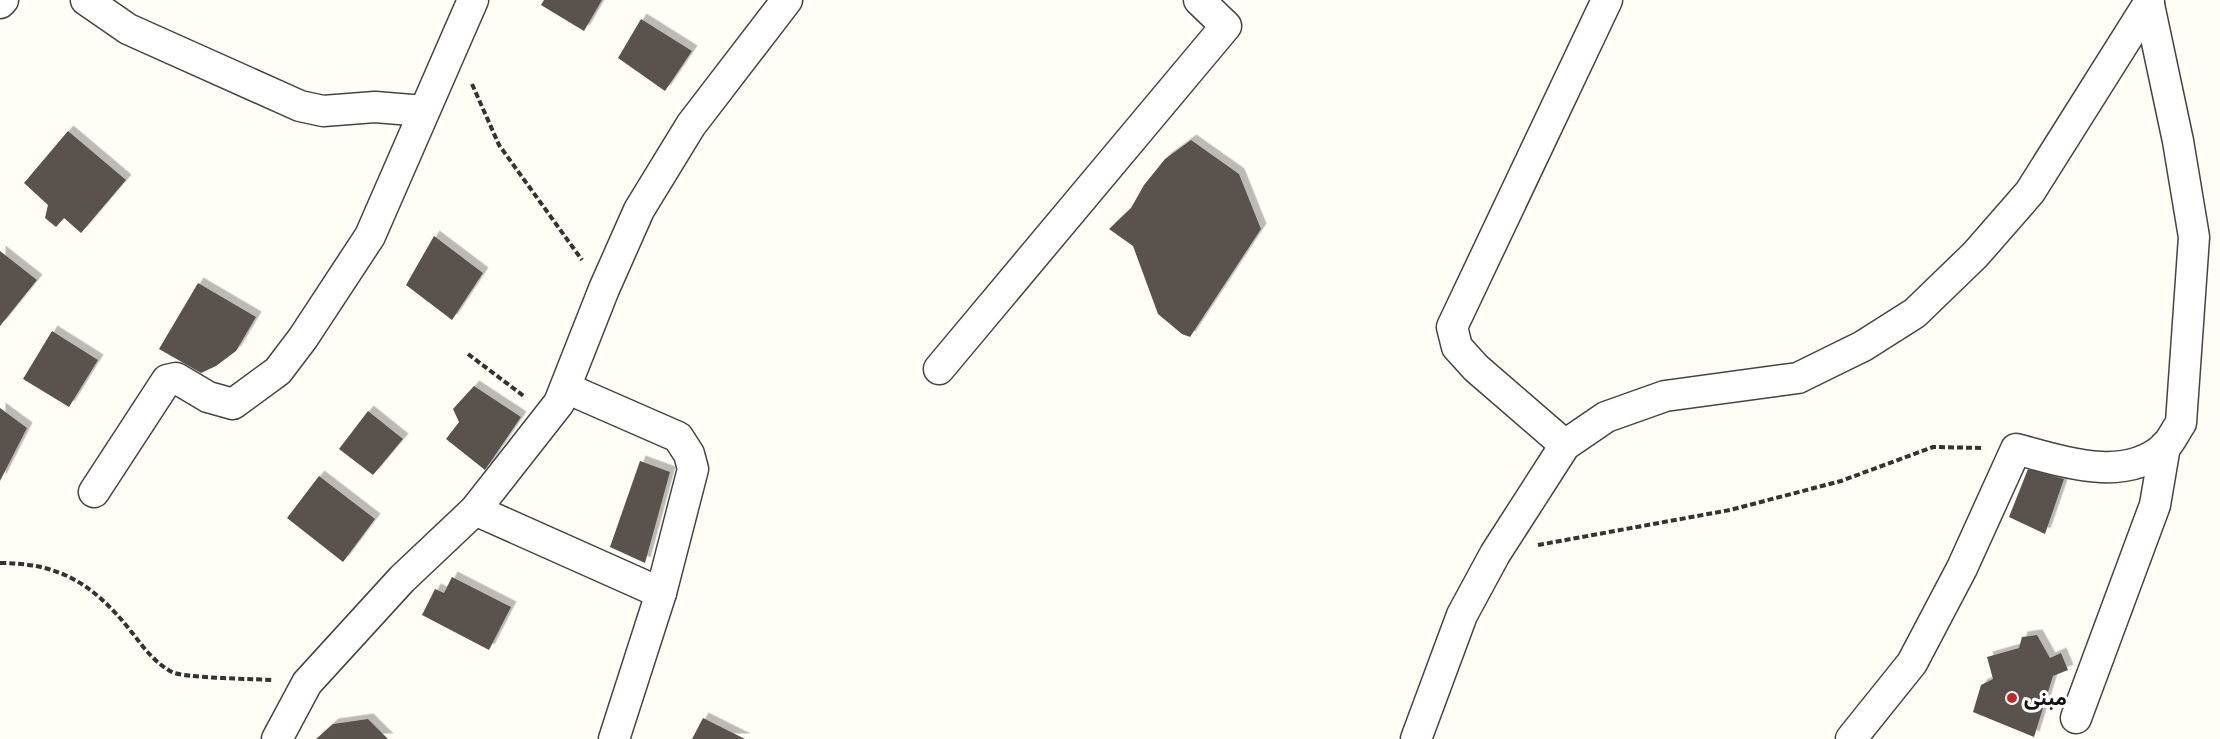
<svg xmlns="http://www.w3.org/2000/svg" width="2220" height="739" viewBox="0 0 2220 739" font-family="'IBM Plex Serif','Noto Sans Arabic',serif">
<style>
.building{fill:#5a524d;filter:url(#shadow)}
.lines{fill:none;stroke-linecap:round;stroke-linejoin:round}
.street-casing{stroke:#444;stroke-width:33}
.path{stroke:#333;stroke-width:4;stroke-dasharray:6 3;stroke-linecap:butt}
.street{stroke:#fff;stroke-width:30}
.poi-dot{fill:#c4262e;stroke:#fff;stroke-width:2}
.labels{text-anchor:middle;stroke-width:6;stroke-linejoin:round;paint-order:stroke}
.poi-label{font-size:20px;font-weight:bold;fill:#111;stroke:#fff;text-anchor:start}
</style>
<defs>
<filter id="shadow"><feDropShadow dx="5.5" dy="-5.5" stdDeviation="0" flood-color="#0004"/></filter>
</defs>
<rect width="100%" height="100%" fill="#fffdf5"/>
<!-- building -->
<g class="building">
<path d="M544 0H602L584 31 541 5Z"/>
<path d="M641 19 692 51 665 91 618 58Z"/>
<path d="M68 131 126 180 81 233 64 218 56 227 45 218 48 205 24 183Z"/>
<path d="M1191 140 1239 174 1261 229 1190 337 1182 334 1158 314 1133 246 1109 229 1131 208 1144 185 1165 159Z"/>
<path d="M434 236 483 273 452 320 406 285Z"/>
<path d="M0 251 37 280 0 326Z"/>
<path d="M198 283 256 317 236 351 216 366 201 373 159 349Z"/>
<path d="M52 331 98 360 69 407 23 379Z"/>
<path d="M474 386 521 417 485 470 446 439 459 422 453 409Z"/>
<path d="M0 408 27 428 0 481Z"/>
<path d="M368 411 403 439 373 475 339 449Z"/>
<path d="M640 461 670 472 645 563 610 547Z"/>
<path d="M2028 469 2064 479 2045 534 2009 517Z"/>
<path d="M319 476 375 519 343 562 287 518Z"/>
<path d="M452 577 511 607 489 650 422 615 435 589 444 593Z"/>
<path d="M2037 635 2050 658 2061 653 2068 670 2053 676 2034 737 1973 712 1981 685 1993 679 1987 657 2019 648 2022 637Z"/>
<path d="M703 718 745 739H692Z"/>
<path d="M368 719 388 739H316L333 724Z"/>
</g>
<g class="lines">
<!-- street casing -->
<g class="street-casing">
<g id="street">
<path d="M86 0 128 29 300 106 323 111 375 107 424 111"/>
<path d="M0 3 3 0"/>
<path d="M939 369 1226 26 1199 0"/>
<path d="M566 388 678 437 689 454 693 469 661 593 614 739"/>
<path d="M1565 445 1476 368 1457 347 1452 327 1607 0"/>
<path d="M94 492 167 380 176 378 208 397 233 404 278 371 303 338 370 236 473 0"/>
<path d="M475 510 661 593"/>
<path d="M2076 718 2155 505 2165 446"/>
<path d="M277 739 307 683 402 579 475 510 559 403 604 289 639 210 691 125 787 0"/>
<path d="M1416 739 1462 615 1495 554 1565 445 1606 417 1665 396 1798 378 1863 346 1915 313 1975 255 2030 192 2149 3"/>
<path d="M1851 739 1912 663 1962 568 2016 449C2062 461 2124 484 2165 447 2171 441 2176 430 2181 423L2194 237 2178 141 2148 0"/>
</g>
</g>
<!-- path -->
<g class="path">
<path d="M472 84 499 145 582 260"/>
<path d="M468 354 525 397"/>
<path d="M1538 545 1730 510 1841 481 1933 447 1983 448"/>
<path d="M0 563C60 563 93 584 130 630 142 645 153 662 172 672 182 678 255 679 272 680"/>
</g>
<!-- street -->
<use href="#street" class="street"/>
</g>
<!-- markers -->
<circle class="poi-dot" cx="2012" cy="698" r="6"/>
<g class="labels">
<!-- poi labels -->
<g class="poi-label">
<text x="2024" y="705">مبنى</text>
</g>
</g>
</svg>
